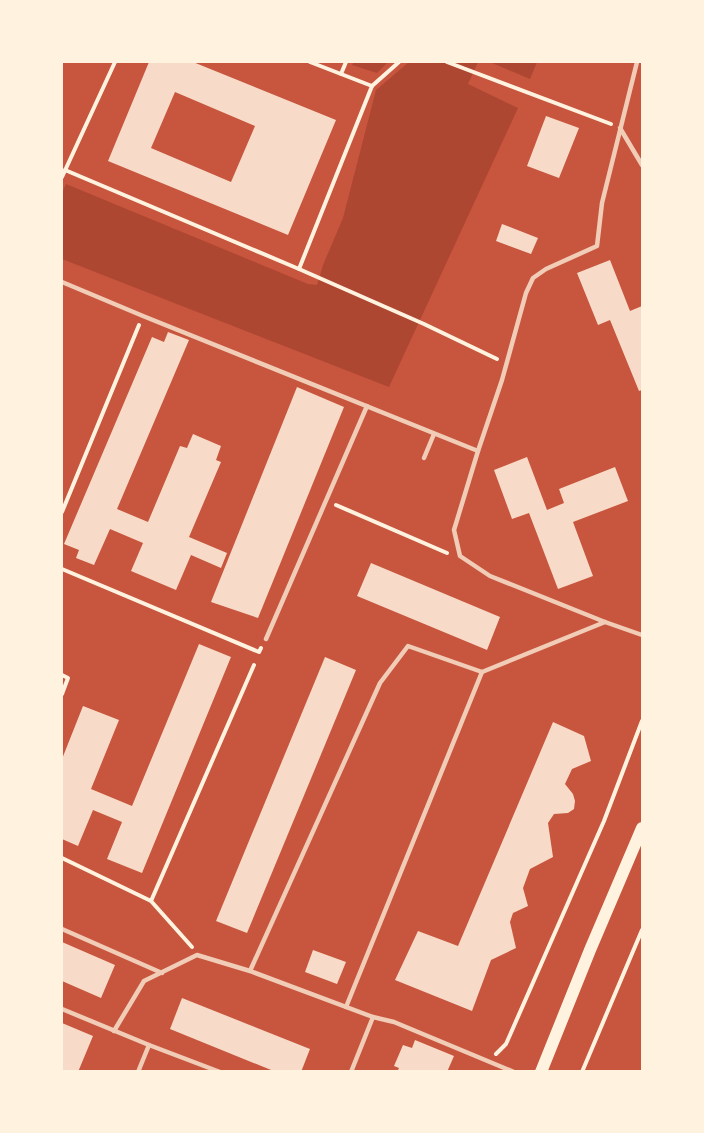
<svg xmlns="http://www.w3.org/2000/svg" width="704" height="1133" viewBox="0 0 704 1133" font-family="Arial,sans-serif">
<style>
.green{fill:#ae4732}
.building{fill:#f7dbc8;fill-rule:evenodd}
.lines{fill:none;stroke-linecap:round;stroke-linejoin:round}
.path{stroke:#fff3e0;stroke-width:4}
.service{stroke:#f1ccb7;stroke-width:4.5}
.secondary{stroke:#fff3e0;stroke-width:12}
</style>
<rect width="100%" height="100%" fill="#c8553d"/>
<!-- green -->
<g class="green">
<path d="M354 62H388L377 73 352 65Z"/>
<path d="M409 62H478L468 84 518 108 389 387 62 259V193L66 184 308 284 317 285 323 265 343 218 376 90Z"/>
<path d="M493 62H537L530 79 492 63Z"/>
</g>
<!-- building -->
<g class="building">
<path d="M149 62H193L336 120 288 235 108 161ZM175 92 255 126 231 182 151 148Z"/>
<path d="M546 116 579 128 559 178 527 166Z"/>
<path d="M502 224 538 238 531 254 496 241Z"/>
<path d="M610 260 630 311 642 306V390L639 391 610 320 598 325 577 273Z"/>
<path d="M168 332 189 340 117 509 148 522 180 446 187 448 193 434 221 446 216 460 221 462 189 537 227 553 221 568 191 555 176 590 131 571 143 543 110 529 94 565 76 558 79 550 64 544 152 337 164 342Z"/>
<path d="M297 387 344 407 258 618 211 602Z"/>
<path d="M527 457 547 510 564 503 559 489 615 467 628 501 573 522 593 576 558 589 529 513 512 519 494 470Z"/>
<path d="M371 563 500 617 487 650 357 596Z"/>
<path d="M199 644 231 657 142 873 107 859 122 822 93 810 78 846 62 839V759L83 706 119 720 91 789 132 806Z"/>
<path d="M325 657 356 670 247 933 216 921Z"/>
<path d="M553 722 584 736 591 761 572 769 565 784 573 794 575 801 574 809 568 813 554 814 548 823 553 857 530 869 523 888 528 906 513 913 510 922 516 948 491 960 472 1011 395 980 418 931 458 946Z"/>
<path d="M62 942 115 965 101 998 62 981Z"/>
<path d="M313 950 346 962 337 984 305 972Z"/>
<path d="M182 998 310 1049 301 1072H276L170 1029Z"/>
<path d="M62 1023 93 1036 78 1072H62Z"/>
<path d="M415 1040 454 1056 447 1072H397L399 1068 394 1066 403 1045 412 1048Z"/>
</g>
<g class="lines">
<!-- path -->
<g class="path">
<path d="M447 62 611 124"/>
<path d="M341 74 346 62"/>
<path d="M372 86 399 62"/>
<path d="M65 170 299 269 372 86 310 62"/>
<path d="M62 177 115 62"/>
<path d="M299 269 424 324 497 359"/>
<path d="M336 505 447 553"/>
<path d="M62 512 139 325"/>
<path d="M62 569 259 652 261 648"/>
<path d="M62 675 68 678 62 694"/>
<path d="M62 858 151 901 254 665"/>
<path d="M151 901 192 947"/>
<path d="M496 1054 506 1044 604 821 642 721"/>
<path d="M582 1072 642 930"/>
</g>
<!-- service -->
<g class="service">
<path d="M637 62 602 203 597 246 546 269 533 278 526 293 502 380 478 451 454 530 460 556 490 576 605 622 642 635"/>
<path d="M620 128 642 165"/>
<path d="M62 282 143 316 478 451"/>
<path d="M424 458 434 434"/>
<path d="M266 639 367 406"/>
<path d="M62 929 162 973"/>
<path d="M346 1007 482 672"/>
<path d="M62 1009 149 1045 220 1072"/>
<path d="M373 1017 250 971 380 683 408 646 482 672 605 622"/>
<path d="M114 1031 144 981 197 955 250 971"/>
<path d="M138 1072 149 1045"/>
<path d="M351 1072 373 1017 394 1022 514 1072"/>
</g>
<!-- secondary -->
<path class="secondary" d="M541 1072 590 950 642 828"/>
</g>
<!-- border -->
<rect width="704" height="1133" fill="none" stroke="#fff3e0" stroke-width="126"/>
</svg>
